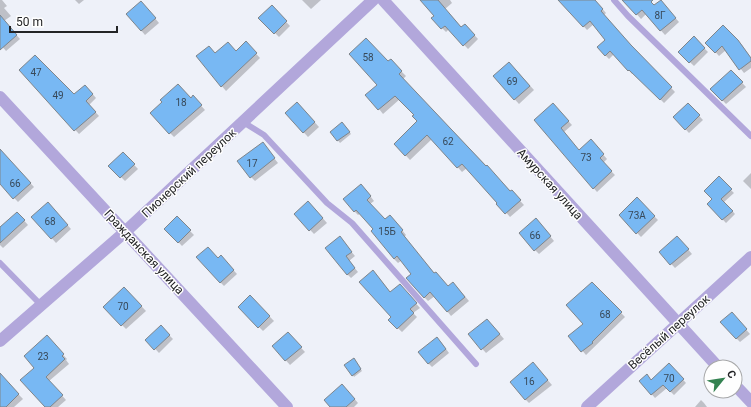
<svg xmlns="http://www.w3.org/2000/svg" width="751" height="407" viewBox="0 0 751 407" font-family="Roboto,sans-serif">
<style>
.shadow{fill:#0003}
.building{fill:#78b8f3;stroke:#7f858b}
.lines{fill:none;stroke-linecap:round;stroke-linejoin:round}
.service{stroke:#b2a7db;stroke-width:6}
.minor{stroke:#b2a7db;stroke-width:12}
.labels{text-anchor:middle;stroke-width:3;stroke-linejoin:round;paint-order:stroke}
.number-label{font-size:10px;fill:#384959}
.street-label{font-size:12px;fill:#232426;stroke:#fefefe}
</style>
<rect width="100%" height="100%" fill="#eef1f9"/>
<!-- shadow -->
<g class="shadow">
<path d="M0 0H2L7 6 4 8 11 16 4 21 20 39 6 51 0 44Z"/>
<path d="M75 0H84L79 4Z"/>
<path d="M302 0H321L311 9Z"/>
<path d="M421 0H450L452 3 445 9 462 28 465 25 478 39 468 49 449 29 446 32 442 28 433 18 435 16Z"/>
<path d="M560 0H591L599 5 606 13 604 15 635 50 675 92 664 103 634 73 632 74 614 54 609 59 605 55 607 40 594 24 587 30Z"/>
<path d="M628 0H649L654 6 660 1 679 22 665 35 646 14 641 19 626 2Z"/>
<path d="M145 6 159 23 145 35 127 14Z"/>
<path d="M272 7 290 26 279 37 260 18Z"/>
<path d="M723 27 742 45 751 58V68L744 73 726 50 719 56 707 43Z"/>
<path d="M694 38 708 52 694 66 679 52Z"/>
<path d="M246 43 260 58 226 91 197 57 236 52Z"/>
<path d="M388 63 395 65 406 76 403 79 524 205 510 217 467 168 462 172 432 139 410 160 395 144 418 121 415 115 400 99 383 114 379 109 378 85Z"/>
<path d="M513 67 534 90 519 104 494 77Z"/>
<path d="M21 70 74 96 89 90 96 98 89 105 99 116 79 134Z"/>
<path d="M731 71 746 87 726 104 712 89Z"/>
<path d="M193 97 205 110 174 137 170 133 164 102 191 99Z"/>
<path d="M688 104 703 120 689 133 674 117Z"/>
<path d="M301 107 319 127 308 137 286 113Z"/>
<path d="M556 108 572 125 564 132 579 151 594 144 607 159 603 163 615 175 597 192 535 120Z"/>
<path d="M344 125 351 134 340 143 331 132Z"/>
<path d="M266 148 278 163 255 181 251 177Z"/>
<path d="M0 151 34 187 18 202 0 183Z"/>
<path d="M123 153 138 169 125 181 110 166Z"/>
<path d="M751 173V189L743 181Z"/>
<path d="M719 178 734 193 724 202 735 214 726 223 708 204 714 199Z"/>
<path d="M365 189 374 201 370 204 385 221 394 220 406 235 404 237 435 274 448 287H457L469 301 451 316 435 296 428 301 424 297 413 274 402 260 398 263 394 259 373 231 374 229 361 213 358 215 354 211Z"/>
<path d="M637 199 658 220 641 237 620 215Z"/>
<path d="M312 206 327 223 314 234 295 214Z"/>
<path d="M52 208 71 229 56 243 33 217Z"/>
<path d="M21 217 28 225 3 248 0 245V229Z"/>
<path d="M177 218 194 235 182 246 166 229Z"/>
<path d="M540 224 554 241 539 254 535 250Z"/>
<path d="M681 241 692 254 675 268 660 252Z"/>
<path d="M343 242 355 256 349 261 358 272 351 278 347 274Z"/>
<path d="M225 261 237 274 224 286 220 282Z"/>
<path d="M377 276 391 293 403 289 420 308 413 313 417 317 402 332 389 320 392 317Z"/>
<path d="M592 283 625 317 586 355 570 336 584 324Z"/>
<path d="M124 288 146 311 126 329 104 307Z"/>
<path d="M250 296 274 321 263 331 239 307Z"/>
<path d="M735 317 750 334 740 342 736 338Z"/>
<path d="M491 324 504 339 486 353 470 335Z"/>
<path d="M161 327 173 339 159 353 147 340Z"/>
<path d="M47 337 67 359 66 360 69 364 49 381 66 400 58 407H47L36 368Z"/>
<path d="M292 338 305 352 290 365 274 347Z"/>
<path d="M441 342 449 353 432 367 428 363Z"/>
<path d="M355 361 362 371 354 377 353 375Z"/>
<path d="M669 364 686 383 674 395 667 388 655 398 640 381H652Z"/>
<path d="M537 368 552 385 529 403 525 399Z"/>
<path d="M3 378 23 399 14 407H4L0 402V381Z"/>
<path d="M346 389 358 403 354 407H331Z"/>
<path d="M701 400 704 403 707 407H695Z"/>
</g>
<!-- building -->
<g class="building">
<path d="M420 0H438L461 27 465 24 475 35 463 46 445 26 441 29 431 18 434 16Z"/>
<path d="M558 0H595L603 9 601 11 631 45 672 87 660 100 629 70 628 71 610 51 605 56 597 47 605 40 590 21 583 27Z"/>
<path d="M622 0H653L651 2 654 5 661 0 676 18 660 31 642 10 636 15Z"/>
<path d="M141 1 156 18 141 31 126 14Z"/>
<path d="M272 5 287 21 274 34 258 18Z"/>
<path d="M0 15 17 35 0 50Z"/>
<path d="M723 25 738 40 751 58V61L739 70 722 46 715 53 705 43Z"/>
<path d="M694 36 705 48 689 63 678 52Z"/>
<path d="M366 38 388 61 391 59 402 71 399 74 486 166 487 165 510 191 512 190 521 200 505 214 496 204 497 203 462 164 457 168 427 135 405 156 394 144 417 121 412 116 414 115 395 96 378 110 365 95 377 85 349 54Z"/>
<path d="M246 41 257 53 221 87 196 56 209 46 215 53 228 42 236 51Z"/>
<path d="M35 55 74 94 85 85 93 94 86 101 96 112 74 131 19 70Z"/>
<path d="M509 62 530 86 514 100 493 76Z"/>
<path d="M731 70 743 82 722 101 710 89Z"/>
<path d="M178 84 191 98 193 95 202 105 169 134 150 113 162 102 160 100Z"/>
<path d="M297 102 315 122 303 133 285 113Z"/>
<path d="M553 103 569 121 561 128 579 150 591 139 604 154 600 158 612 171 593 189 534 120Z"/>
<path d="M688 103 700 115 685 130 673 117Z"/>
<path d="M342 122 350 132 337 141 330 132Z"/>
<path d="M263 142 275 158 250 178 237 161Z"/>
<path d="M0 149 31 183 13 199 0 184Z"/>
<path d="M123 152 135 164 120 178 108 166Z"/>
<path d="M719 176 732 189 721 199 733 211 722 220 707 204 712 199 704 191Z"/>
<path d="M361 184 371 196 367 200 385 219 390 215 403 230 401 232 434 273 436 272 448 286 453 282 465 297 447 312 430 292 424 298 406 278 411 274 397 256 394 259 371 231 373 229 356 210 354 212 343 199Z"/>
<path d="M637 197 655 216 636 234 619 215Z"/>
<path d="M308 201 323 218 309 231 294 214Z"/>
<path d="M48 202 68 225 51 239 31 217Z"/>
<path d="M17 212 25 220 0 243V227Z"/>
<path d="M177 216 191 230 178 243 164 229Z"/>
<path d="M536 218 551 236 534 251 519 233Z"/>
<path d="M340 236 352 252 346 256 355 268 347 275 325 248Z"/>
<path d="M677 236 689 249 670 265 659 252Z"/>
<path d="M208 247 218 258 221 255 234 270 220 283 196 257Z"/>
<path d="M373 270 390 292 400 284 417 303 410 309 414 313 397 329 388 320 391 317 359 282Z"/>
<path d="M592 282 622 312 592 342 593 343 581 352 568 336 583 324 566 305Z"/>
<path d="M124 287 142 306 121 326 103 307Z"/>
<path d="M250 295 270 316 258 328 238 307Z"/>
<path d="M732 312 747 329 736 339 720 322Z"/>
<path d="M487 319 500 334 481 350 468 334Z"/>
<path d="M161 325 170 335 154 350 145 340Z"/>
<path d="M288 332 302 347 285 361 272 346Z"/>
<path d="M47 335 64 354 62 356 65 359 46 377 63 395 50 407H45L20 380 34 368 24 356Z"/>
<path d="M437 337 446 349 428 364 418 352Z"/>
<path d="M354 358 361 369 352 376 344 365Z"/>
<path d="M533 362 548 380 525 400 510 382Z"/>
<path d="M669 363 684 379 670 392 663 385 651 395 639 381 647 374 651 380Z"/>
<path d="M0 373 19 394 6 407H0Z"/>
<path d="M342 384 355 399 346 407H330L324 400Z"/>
</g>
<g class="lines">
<!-- service -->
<g class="service">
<path d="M614 0 628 16 751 136"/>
<path d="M243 122 264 135 327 203 352 223 476 364"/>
<path d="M0 263 41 305"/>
</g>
<!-- minor -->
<g class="minor">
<path d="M383 0 718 367"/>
<path d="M0 97 287 407"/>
<path d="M0 341 125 232 373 0"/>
<path d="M735 385 751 402"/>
<path d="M587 407 751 257"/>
</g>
</g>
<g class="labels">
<!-- number labels -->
<g class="number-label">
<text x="660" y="19">8Г</text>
<text x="368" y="61">58</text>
<text x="36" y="76">47</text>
<text x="512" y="85">69</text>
<text x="58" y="99">49</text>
<text x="181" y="106">18</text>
<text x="448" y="145">62</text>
<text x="586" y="161">73</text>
<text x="252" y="167">17</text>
<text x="15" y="187">66</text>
<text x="637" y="219">73А</text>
<text x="50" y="225">68</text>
<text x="387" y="235">15Б</text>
<text x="535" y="239">66</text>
<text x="123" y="310">70</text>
<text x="605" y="318">68</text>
<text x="43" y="360">23</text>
<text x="669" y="382">70</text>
<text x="529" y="385">16</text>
</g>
<!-- street labels -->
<g class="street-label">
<text transform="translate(189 173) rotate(-43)" y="4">Пионерский переулок</text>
<text transform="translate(550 184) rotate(48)" y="4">Амурская улица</text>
<text transform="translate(144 252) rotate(47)" y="4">Гражданская улица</text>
<text transform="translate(669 332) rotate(-42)" y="4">Весёлый переулок</text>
</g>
</g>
<!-- north arrow -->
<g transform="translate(723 379) rotate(60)"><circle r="19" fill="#fefefe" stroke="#a6a7a8"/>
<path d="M0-3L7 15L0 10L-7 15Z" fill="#348251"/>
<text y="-6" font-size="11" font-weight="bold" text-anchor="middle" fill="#232426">С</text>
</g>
<!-- scale -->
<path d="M10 26v6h107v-6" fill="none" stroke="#232426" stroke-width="2"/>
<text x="16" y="26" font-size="12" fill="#232426" stroke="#fefefe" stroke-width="3" paint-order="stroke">50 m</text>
</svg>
